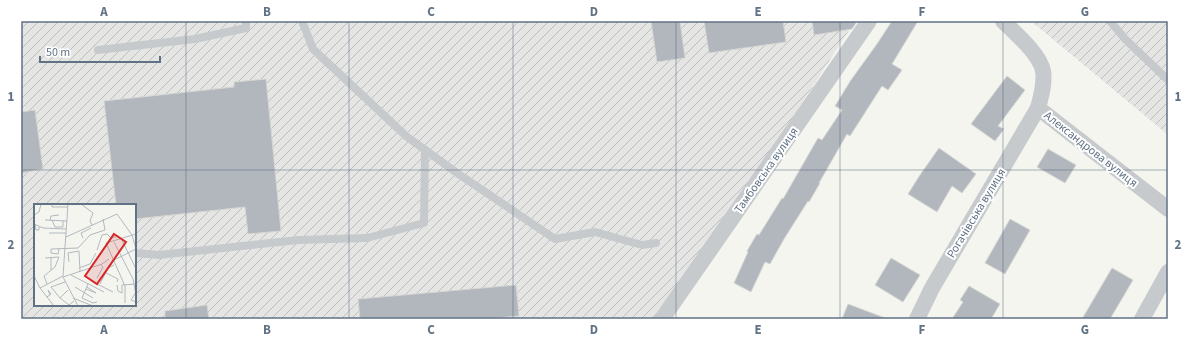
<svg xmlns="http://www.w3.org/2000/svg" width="1189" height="340" viewBox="0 0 1189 340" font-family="'Source Sans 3',sans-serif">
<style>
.industrial{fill:url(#industrial-furrows);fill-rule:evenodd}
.building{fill:#b1b7bd;stroke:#d6d6d3}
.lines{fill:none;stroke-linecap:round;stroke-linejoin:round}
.lane{stroke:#c7cacd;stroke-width:8}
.street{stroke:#c7cacd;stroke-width:16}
.grid{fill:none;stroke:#617285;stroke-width:1;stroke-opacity:0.55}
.labels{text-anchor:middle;stroke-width:4;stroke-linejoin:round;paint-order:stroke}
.street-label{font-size:12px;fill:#617285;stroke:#fff}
.inset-road{fill:none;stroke:#b1b9bf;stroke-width:1}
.view{fill:#d62828;fill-opacity:0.15;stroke:#d62828;stroke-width:2}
.inset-edge{fill:none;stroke:#617285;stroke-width:2}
.neatline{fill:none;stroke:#617285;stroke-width:1.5}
.grid-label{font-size:13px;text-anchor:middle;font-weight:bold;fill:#617285}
</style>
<defs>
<pattern id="industrial-furrows" width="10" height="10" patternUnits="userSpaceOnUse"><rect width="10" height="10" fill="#e5e6e4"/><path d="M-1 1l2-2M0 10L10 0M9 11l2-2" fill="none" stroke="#bdbfbe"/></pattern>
</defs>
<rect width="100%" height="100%" fill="#f5f5f0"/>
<!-- industrial -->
<g class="industrial">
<path d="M21 21H855L664 319H21ZM35 205H135V305H35Z"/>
<path d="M1031 21H1168V135Z"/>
</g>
<!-- building -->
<g class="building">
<path d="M651 21H680L685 58 657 62Z"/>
<path d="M704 21H783L786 42 709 53Z"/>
<path d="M812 21H856V23L852 29 814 35Z"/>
<path d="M892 21H918L892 64 902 70 888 90 882 86 850 136 847 134 819 183H820L809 202 808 201 784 239 770 264 765 262 751 292 734 283 748 252 747 251 757 234 759 235 782 198 783 199 818 138 822 140 842 110 835 106 851 80 877 44Z"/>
<path d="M1007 76 1025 90 998 126 1004 129 995 141 971 124Z"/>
<path d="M266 79 281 231 248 234 245 207 135 219V205H116L104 101 234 87V82Z"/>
<path d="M35 110 43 169 21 173V112Z"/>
<path d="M939 148 976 174 962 193 952 186 937 212 908 194 920 175Z"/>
<path d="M1048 149 1076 165 1065 183 1037 167Z"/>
<path d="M1010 219 1030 230 1005 274 985 263Z"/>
<path d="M891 258 920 275 903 302 875 285Z"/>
<path d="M1112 268 1133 280 1110 319H1082Z"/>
<path d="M516 285 519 316 483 319H360L358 299Z"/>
<path d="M969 286 1000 304 991 319H952L963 302 960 300Z"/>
<path d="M848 304 885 318 884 319H842Z"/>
<path d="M207 305 209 319H165V311Z"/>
</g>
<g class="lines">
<!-- lane -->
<g class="lane">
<path d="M302 21 313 49 406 136 457 173 555 239 595 232 642 245 656 243"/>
<path d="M1110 21 1125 39 1168 80"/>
<path d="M98 50 195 39 246 28V21"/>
<path d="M135 253 159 255 298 240 367 238 424 223 425 150"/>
</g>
<!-- street -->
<g class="street">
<path d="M1003 21C1015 33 1040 54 1043 71 1045 83 1041 97 1038 108L1168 209"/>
<path d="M662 319 869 21"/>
<path d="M917 319 932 288 1038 108"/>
<path d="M1142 319 1168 272"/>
</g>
</g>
<!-- grid -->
<path class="grid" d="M186 21V319M349 21V319M513 21V319M676 21V319M840 21V319M1003 21V319M21 170H1168"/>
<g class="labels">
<!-- street labels -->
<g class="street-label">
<text transform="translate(1091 149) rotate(38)" y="4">Александрова вулиця</text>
<text transform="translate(766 170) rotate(-55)" y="4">Тамбовська вулиця</text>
<text transform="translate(976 213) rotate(-59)" y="4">Рогачівська вулиця</text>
</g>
</g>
<!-- overview -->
<g transform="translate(34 204)">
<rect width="102" height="102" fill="#f5f5f0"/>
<path class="inset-road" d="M18 0V3H34M47 0 59 9 56 17 58 21M0 11 5 8 7 0M11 16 33 17M16 16 17 12 25 11M18 16 21 23H29V17M0 20 9 24 32 25M1 20 2 26H5V23M15 29H32M68 31 73 30 77 34 85 32M32 33 83 10 98 31 102 45M49 34 47 29 57 24M88 36 102 65M80 38 99 75 102 91M25 45 24 50 17 49V45L44 44 56 31 71 26 69 15M63 46 68 31M11 54 25 53 21 63 10 72 13 80M78 57 102 45M35 58 34 49 45 47 46 67M45 64 56 60 62 49M17 66V53M72 69 84 75 83 78M37 71 70 88M0 72 6 84M29 73 68 60 75 55M29 73 44 102M63 74 69 63 67 61M54 80 48 94 59 99 63 98M63 80 79 88M66 80 74 64 80 61M83 81 84 87 88 89V81L102 80M41 83 59 94M52 85 62 89 53 83M34 86 26 94 35 101 40 97M102 88 97 96 102 98M13 93 17 90 14 86 16 91M26 94 17 83 31 78M39 94 59 102M91 99V82L72 39 102 30M20 102 6 84 29 72 34 0"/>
<path class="view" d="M80 30 92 38 63 80 51 72Z"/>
<rect width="102" height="102" class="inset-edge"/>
</g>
<!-- border -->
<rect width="1189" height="340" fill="none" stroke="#ffffff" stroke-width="44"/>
<!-- scale -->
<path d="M40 56v6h120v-6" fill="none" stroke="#617285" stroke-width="2"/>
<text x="46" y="56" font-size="12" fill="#617285" stroke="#ffffff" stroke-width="3" paint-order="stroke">50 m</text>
<rect x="22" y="22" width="1145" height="296" class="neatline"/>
<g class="grid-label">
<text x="104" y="16">A</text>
<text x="267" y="16">B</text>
<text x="431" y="16">C</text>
<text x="594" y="16">D</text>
<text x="758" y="16">E</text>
<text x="922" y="16">F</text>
<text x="1085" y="16">G</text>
<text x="11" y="101">1</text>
<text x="1178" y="101">1</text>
<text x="11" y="249">2</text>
<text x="1178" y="249">2</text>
<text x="104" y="334">A</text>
<text x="267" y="334">B</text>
<text x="431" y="334">C</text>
<text x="594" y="334">D</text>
<text x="758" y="334">E</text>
<text x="922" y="334">F</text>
<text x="1085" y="334">G</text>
</g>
</svg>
